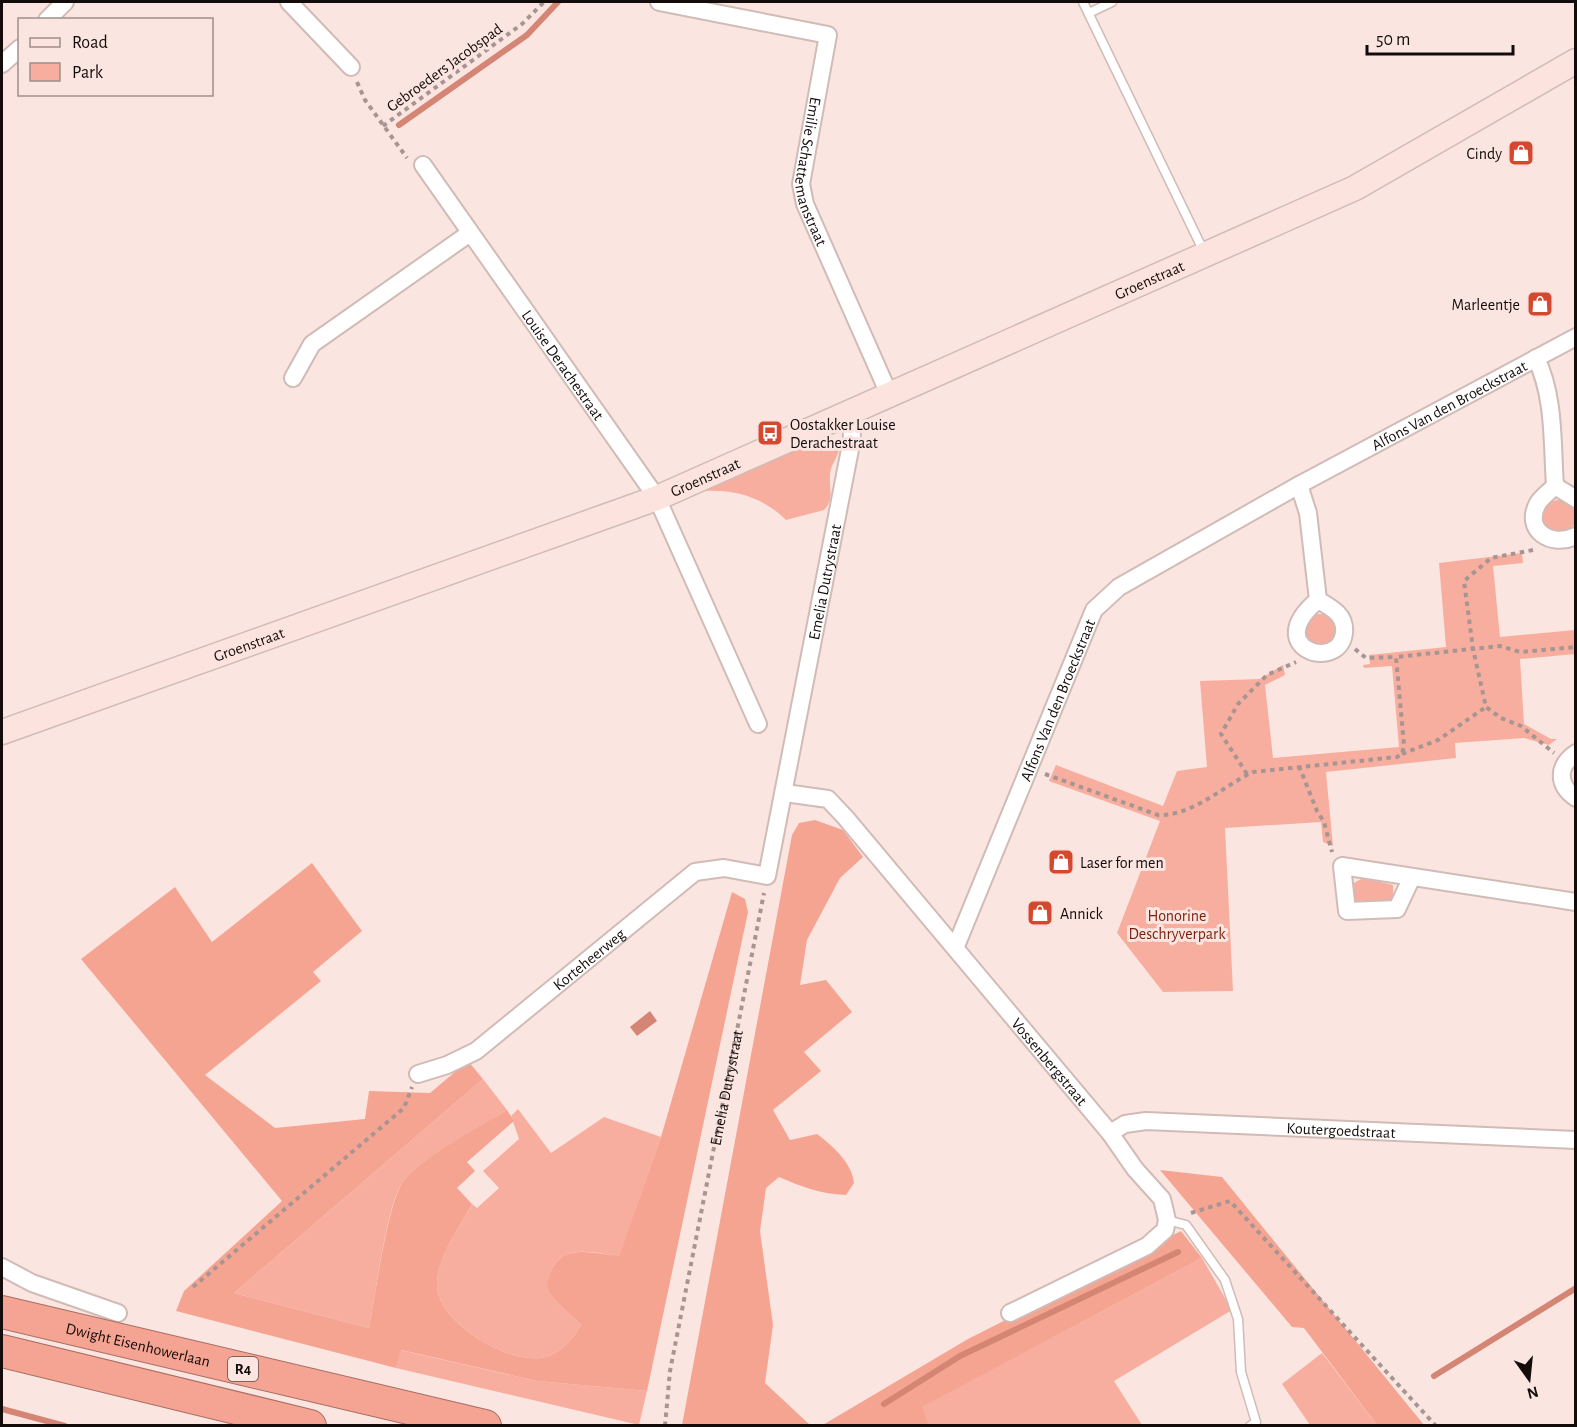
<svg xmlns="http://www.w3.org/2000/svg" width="1577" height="1427" viewBox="0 0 1577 1427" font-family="'Alegreya Sans',sans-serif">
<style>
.green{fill:#f8ae9e}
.forest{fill:#f6a492}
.water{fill:#d48574}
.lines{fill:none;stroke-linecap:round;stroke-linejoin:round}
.stream{stroke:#d48574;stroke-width:6}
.lane-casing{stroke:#d0bbb6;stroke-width:11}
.street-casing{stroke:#d0bbb6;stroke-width:20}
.secondary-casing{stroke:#d0bbb6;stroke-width:27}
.highway-casing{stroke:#a66e63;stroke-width:34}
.path{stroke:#a69592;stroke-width:4;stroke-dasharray:4.5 4.5;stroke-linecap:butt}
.lane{stroke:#fff;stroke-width:8}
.street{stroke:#fff;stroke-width:16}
.secondary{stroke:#fce3de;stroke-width:24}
.highway{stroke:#f5a392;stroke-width:32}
.labels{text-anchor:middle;stroke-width:6;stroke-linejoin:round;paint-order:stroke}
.shield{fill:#fbe5e0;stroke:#594d4b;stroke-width:1.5}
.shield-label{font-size:15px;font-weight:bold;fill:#130c0b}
.street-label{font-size:16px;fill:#130c0b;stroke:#fbe5e0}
.poi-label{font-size:16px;fill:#130c0b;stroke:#fbe5e0;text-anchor:start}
.park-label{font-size:16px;fill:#7c1e0c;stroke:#fbe5e0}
</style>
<rect width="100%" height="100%" fill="#fbe5e0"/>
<!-- green -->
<g class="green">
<path d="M820 436C827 436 834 435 837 442 843 451 833 461 831 469 827 483 836 499 824 510L786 520C763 497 735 489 704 491Z"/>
<circle cx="1559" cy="517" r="17"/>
<path d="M1522 553 1523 563 1493 566 1500 637 1575 630V654L1520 659 1524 724 1551 739H1557L1549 745 1524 738 1455 743 1456 758 1326 772 1333 846 1323 842 1321 822 1225 828 1233 991 1163 992 1117 933 1160 821 1049 781 1056 765 1163 806 1177 771 1207 767 1200 681 1260 679 1283 665 1285 675 1265 685 1273 758 1399 747 1392 666 1364 668 1363 665 1370 664 1369 655 1446 647 1439 563Z"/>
<circle cx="1320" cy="630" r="16"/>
<path d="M1363 878 1393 885V897L1389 901 1362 905 1355 900 1351 892 1354 883Z"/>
<path d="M483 1079 507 1110C478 1128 425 1155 404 1180 387 1200 375 1298 369 1328L234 1293Z"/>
<path d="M518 1109 551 1153 604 1117 661 1137 619 1257C595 1252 561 1243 550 1273 547 1278 548 1290 551 1295 559 1306 572 1315 581 1325 574 1338 563 1350 549 1356 515 1369 440 1325 437 1288 435 1260 460 1227 472 1204L477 1208 499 1188 483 1171 519 1139 511 1116Z"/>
<path d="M1202 1258 1232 1310 1114 1381 1142 1425H929L921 1407Z"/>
<path d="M400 1350 537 1381 647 1391 639 1425 396 1368Z"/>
<path d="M1322 1353 1377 1425H1310L1282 1384Z"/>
</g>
<!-- forest -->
<g class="forest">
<path d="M815 820 843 830 863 857 840 878 807 940 800 985 826 980 852 1012 804 1052 821 1071 773 1110 790 1140 817 1134C833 1146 852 1163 854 1183L846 1195C821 1194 802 1187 779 1177L766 1188 760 1231 773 1325 765 1383 810 1425H682L792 835 799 823Z"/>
<path d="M312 863 362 931 313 972 321 981 205 1075 275 1128 365 1119 369 1091 430 1093 468 1061 483 1079 234 1293 369 1328C375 1297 388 1200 404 1180 425 1155 477 1128 507 1110L514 1121 467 1162 475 1171 457 1188 472 1204C460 1227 435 1260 437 1288 440 1325 515 1369 549 1356 563 1350 574 1338 581 1325 572 1315 559 1306 551 1295 546 1289 547 1279 550 1273 562 1242 594 1254 619 1256L661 1137 732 892 745 899 748 912 744 931 647 1391 537 1381 401 1350 396 1368 176 1311 184 1291 282 1201 81 959 175 887 212 942Z"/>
<path d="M1160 1170 1222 1177 1424 1425H1377L1304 1328 1292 1327Z"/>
<path d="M1181 1231 1202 1258 922 1407 929 1425 821 1426 968 1339Z"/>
</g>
<!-- water -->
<path class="water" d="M650 1011 657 1021 637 1036 630 1027Z"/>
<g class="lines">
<!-- stream -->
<g class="stream">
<path d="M399 125 527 35 558 2"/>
<path d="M1434 1376 1576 1288"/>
<path d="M884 1404 960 1356 1178 1252"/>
<path d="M2 1409 65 1426"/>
</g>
<!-- lane casing -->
<g class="lane-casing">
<g id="lane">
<path d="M1083 2 1205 254"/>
<path d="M1089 13 1112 2"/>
<path d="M1167 1220 1186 1225 1225 1280 1238 1319 1241 1372 1256 1422 1250 1426"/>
</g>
</g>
<!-- street casing -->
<g class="street-casing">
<g id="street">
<path d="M289 2 351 67"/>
<path id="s2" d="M659 2 828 35 801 184 805 204 889 394"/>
<path d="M47 20 65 2"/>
<path d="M2 64 20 48"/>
<path id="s3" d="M423 165 657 498 758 724"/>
<path d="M1536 358C1555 397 1552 444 1555 486"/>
<path d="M293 378 312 344 470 233"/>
<path d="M1299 485 1308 513 1318 600C1260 648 1339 673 1344 633 1346 615 1332 608 1318 600"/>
<path d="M1555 486C1550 491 1542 497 1538 503 1523 530 1551 548 1576 536"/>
<path d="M1555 486 1576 499"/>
<path d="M1576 753C1557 766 1557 785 1576 798"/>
<path id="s4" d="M785 793 828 799 845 817 1110 1133 1135 1169 1162 1199 1167 1220 1165 1230 1147 1246 1010 1313"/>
<path d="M1412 877 1397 909 1347 911 1342 866 1576 902"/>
<path id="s5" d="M956 946 1094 610 1119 587 1299 485 1576 337"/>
<path id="s6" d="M418 1074 447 1065 476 1051 695 872 724 868 767 876 852 439 851 411"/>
<path id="s7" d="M1110 1133 1125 1124 1146 1121 1576 1140"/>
<path d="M2 1267 32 1283 118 1313"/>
</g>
</g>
<!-- secondary casing -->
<g class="secondary-casing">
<g id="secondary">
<path id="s8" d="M2 732 657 498 1355 188 1576 61"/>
</g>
</g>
<!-- highway casing -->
<g class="highway-casing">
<g id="highway">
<path id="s9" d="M2 1312 485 1426"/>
<path d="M2 1351 310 1426"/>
</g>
</g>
<!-- path -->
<g class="path">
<path d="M357 82 365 100 407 158"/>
<path d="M383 126 522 24 544 2"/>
<path d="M1533 550 1491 558 1464 581 1473 649 1486 707 1501 718 1521 726 1554 753"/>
<path d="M1355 649 1366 658 1396 657"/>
<path d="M1402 754 1438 740 1486 707"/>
<path d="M1299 766 1317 811 1324 822 1332 852"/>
<path d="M1045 774 1158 815C1193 816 1223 786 1253 772L1397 757 1402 754 1404 745 1396 657 1500 646 1520 652 1576 647"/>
<path d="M1247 774 1221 734 1238 704 1267 675 1296 662"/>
<path d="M1191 1213 1230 1201 1436 1426"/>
<path d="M193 1287 404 1108 412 1087"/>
<path id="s1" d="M665 1426 670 1371 764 893"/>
</g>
<!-- lane -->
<use href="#lane" class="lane"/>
<!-- street -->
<use href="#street" class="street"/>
<!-- secondary -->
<use href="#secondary" class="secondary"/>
<!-- highway -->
<use href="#highway" class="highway"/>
</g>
<!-- icons -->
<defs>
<g id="shop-square" transform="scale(1.35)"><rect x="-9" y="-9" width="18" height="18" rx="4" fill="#d3482e" stroke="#fbe5e0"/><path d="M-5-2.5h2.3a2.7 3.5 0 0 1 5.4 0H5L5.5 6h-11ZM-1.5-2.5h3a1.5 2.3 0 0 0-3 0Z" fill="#fff"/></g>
<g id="bus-square" transform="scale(1.35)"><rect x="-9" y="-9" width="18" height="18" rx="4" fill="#d3482e" stroke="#fbe5e0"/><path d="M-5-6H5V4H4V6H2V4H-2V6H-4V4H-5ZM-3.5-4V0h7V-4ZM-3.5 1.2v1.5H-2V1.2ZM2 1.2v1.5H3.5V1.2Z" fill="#fff"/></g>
</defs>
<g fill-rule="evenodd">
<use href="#shop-square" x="1521" y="153"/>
<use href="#shop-square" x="1540" y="304"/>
<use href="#bus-square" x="770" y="433"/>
<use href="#shop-square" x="1061" y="862"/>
<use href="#shop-square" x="1040" y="913"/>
</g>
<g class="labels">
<!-- shield labels -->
<rect class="shield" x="228" y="1357" width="30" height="24" rx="4.5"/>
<g class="shield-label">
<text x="243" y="1374">R4</text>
</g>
<!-- street labels -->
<g class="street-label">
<text transform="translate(444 67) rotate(-36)" y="6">Gebroeders Jacobspad</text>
<text dy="6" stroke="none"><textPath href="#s2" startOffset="312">Emilie Schattemanstraat</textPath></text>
<text dy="6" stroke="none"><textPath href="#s8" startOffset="1234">Groenstraat</textPath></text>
<text dy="6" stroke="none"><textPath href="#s3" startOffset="244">Louise Derachestraat</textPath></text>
<text dy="6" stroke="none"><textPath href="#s5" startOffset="774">Alfons Van den Broeckstraat</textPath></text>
<text dy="6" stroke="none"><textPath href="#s8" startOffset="748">Groenstraat</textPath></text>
<text dy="6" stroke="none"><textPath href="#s6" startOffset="718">Emelia Dutrystraat</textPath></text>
<text dy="6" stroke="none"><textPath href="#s8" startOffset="262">Groenstraat</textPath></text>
<text dy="6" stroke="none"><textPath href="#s5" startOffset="266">Alfons Van den Broeckstraat</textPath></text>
<text dy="6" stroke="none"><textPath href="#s6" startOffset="208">Korteheerweg</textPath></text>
<text dy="6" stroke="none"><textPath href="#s4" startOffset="387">Vossenbergstraat</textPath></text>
<text dy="6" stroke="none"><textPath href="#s1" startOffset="344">Emelia Dutrystraat</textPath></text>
<text dy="6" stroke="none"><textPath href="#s7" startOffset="234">Koutergoedstraat</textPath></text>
<text dy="6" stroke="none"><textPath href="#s9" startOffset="140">Dwight Eisenhowerlaan</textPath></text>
</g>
<!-- poi labels -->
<g class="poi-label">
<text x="1502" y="159" text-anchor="end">Cindy</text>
<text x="1520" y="310" text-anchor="end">Marleentje</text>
<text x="790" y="430">Oostakker Louise<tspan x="790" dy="18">Derachestraat</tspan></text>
<text x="1080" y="868">Laser for men</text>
<text x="1060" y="919">Annick</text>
</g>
<!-- park labels -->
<g class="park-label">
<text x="1177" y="921">Honorine<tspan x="1177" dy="18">Deschryverpark</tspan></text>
</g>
</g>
<!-- border -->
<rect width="1577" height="1427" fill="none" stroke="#130c0b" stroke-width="6"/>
<!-- legend -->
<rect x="18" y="18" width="195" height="78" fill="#fbe5e0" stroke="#9e8e8b" stroke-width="1.5"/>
<rect x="30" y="38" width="30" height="9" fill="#fce3de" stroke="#9e8e8b" stroke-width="1.5"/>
<text x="72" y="48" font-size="18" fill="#130c0b">Road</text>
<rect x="30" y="63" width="30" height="18" fill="#f8ae9e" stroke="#9e8e8b" stroke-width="1.5"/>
<text x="72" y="78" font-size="18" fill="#130c0b">Park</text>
<!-- north arrow -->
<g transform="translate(1529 1379) rotate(165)" stroke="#fbe5e0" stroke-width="4.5" paint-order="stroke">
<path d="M0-4.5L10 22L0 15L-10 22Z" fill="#130c0b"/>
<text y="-9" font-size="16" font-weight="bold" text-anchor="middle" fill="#130c0b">N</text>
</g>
<!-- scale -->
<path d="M1367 45v9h146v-9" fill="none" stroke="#130c0b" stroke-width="3"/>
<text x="1376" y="45" font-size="18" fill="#130c0b" stroke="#fbe5e0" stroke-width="4.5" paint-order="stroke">50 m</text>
</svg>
